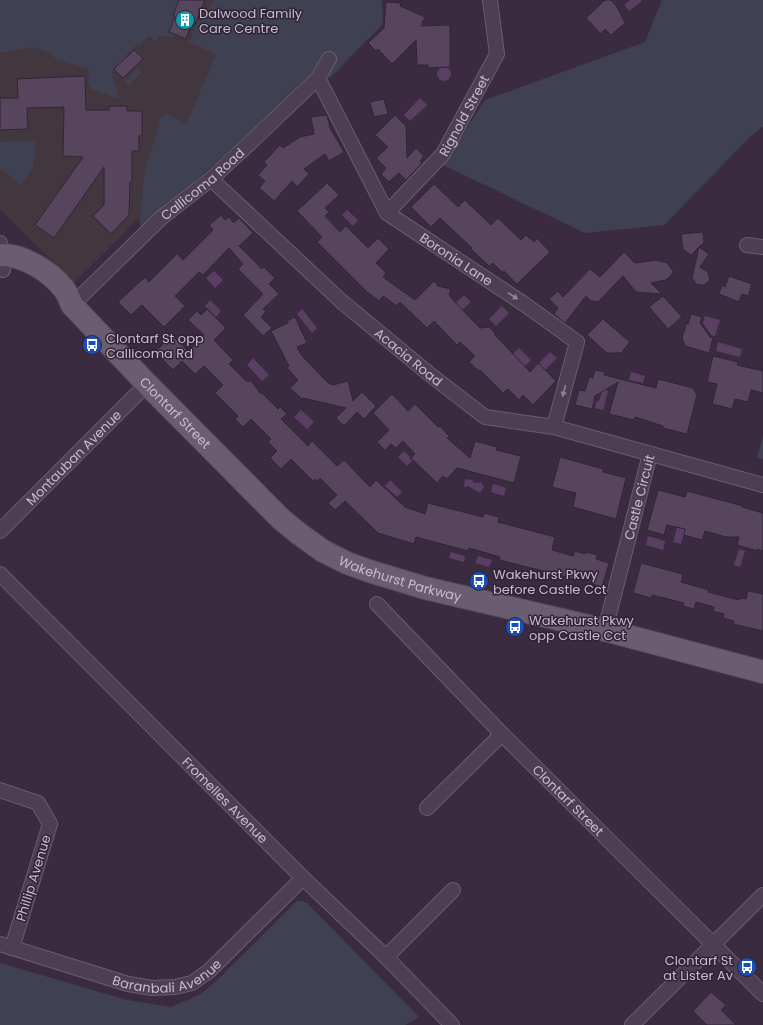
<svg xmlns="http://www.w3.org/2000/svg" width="763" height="1025" viewBox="0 0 763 1025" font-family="Poppins,sans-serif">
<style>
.medical{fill:#42363f}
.green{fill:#404053}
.water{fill:#5a3f63}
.building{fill:#57455e;stroke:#332538}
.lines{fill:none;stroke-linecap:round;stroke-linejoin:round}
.street-casing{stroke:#6a5d6e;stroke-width:16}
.primary-casing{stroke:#55485a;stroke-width:24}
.street{stroke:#4c3f51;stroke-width:14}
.primary{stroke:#6b5d70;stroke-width:22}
.oneway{fill:#908494}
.labels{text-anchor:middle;stroke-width:3;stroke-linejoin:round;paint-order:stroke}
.poi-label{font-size:13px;fill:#c7bccb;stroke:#312336;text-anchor:start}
.street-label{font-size:13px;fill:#c7bccb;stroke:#312336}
</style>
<rect width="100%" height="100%" fill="#3a2b41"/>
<!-- medical -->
<path class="medical" d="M86 0H239L298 59 74 283 0 209V48Z"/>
<!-- green -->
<g class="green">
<path d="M0 0H179L172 15 175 17 168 32 174 35 173 37 160 36 155 42 151 37 148 36 140 45 137 44 113 70C111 78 114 85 119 91L116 95 122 100 91 89 88 84 89 69 57 60 50 53 32 47 0 53Z"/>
<path d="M213 0H382L383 24 330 78 314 70 234 147 141 228C138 219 141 212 142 203 143 191 143 178 146 166 150 150 158 135 160 118L166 114 186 123 187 122 216 55 189 42 199 17 201 18 203 13 207 14Z"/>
<path d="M662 0H763V127L753 134 664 225 585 233 443 165 485 100 645 42Z"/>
<path d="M138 68 142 72 129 86 126 84 125 81Z"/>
<path d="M33 141 36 144 33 167 22 184 19 185 0 168V142Z"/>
<path d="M763 436V459L757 458Z"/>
<path d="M297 901H301L307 903 419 1017 405 1025H0V963L127 1000 171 1007 199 995 211 986Z"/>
</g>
<!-- water -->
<g class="water">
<path d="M630 0H641L642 1 629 11 624 5Z"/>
<circle cx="444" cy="74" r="7"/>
<path d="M420 98 427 105 410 121 404 115Z"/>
<path d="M347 210 358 220 353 226 342 215Z"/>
<path d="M214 271 223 280 215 288 206 278Z"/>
<path d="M464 295 471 302 457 315 451 308Z"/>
<path d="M210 300 221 311 216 317 205 306Z"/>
<path d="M502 306 509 313 496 326 489 319Z"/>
<path d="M302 309 317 328 312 333 297 314Z"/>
<path d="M705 316 720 320 715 336 711 335 703 323Z"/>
<path d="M718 342 742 349 740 357 716 351Z"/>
<path d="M519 348 531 360 525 366 513 354Z"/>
<path d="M550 352 557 358 545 370 539 363Z"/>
<path d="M253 358 269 375 262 381 247 365Z"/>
<path d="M631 372 645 376 643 383 629 380Z"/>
<path d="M603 389 608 391 603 410 595 408 597 401H599Z"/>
<path d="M301 410 314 422 307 429 294 417Z"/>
<path d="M404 451 410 457 409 458 412 461 407 466 398 457Z"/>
<path d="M465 479 472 480 474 483 481 482 484 487 480 493 468 486 464 487Z"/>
<path d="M390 480 402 492 397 497 385 486Z"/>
<path d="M493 484 506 488 504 496 491 492Z"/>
<path d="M677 527 685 529 681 544 673 542Z"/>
<path d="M648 536 665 541 663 550 646 545Z"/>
<path d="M739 549 745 551 740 567 734 565Z"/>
<path d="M451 552 465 556 464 562 449 558Z"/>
<path d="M478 556 492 560 489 567 475 563Z"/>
</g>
<!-- building -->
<g class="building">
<path d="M179 0H205L195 24 192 23 186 39 169 32 175 16 173 15Z"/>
<path d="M605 0H611L617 7 625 23 611 35 605 29 601 34 586 18Z"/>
<path d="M386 2 401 3 400 6 425 17 421 26 450 25V67L428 68V65H417L416 40 392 64 378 49 376 51 368 43 384 28Z"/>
<path d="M134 50 143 59 123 78 114 69Z"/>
<path d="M85 76 86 110H109V106H127V111H142V136H139V151H132V182H130L129 215 111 234 93 216 104 205V167L54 238 35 225 83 157 63 156 64 107 27 108 28 129 0 130V98H18L17 79Z"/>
<path d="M384 99 388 114 374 117 370 102Z"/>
<path d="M327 115 330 128 344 152 329 161 325 154 304 169 309 174 297 187 292 181 274 201 259 188 265 181 258 175 267 165 264 162 280 145 283 148 300 137 314 134 311 117Z"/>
<path d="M395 115 406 126 407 158 416 148 424 156 420 161 422 163 406 180 399 173 389 182 381 174 386 168 376 158 388 147 375 135Z"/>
<path d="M327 183 339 195 325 208 329 212 325 216 340 232 346 226 368 248 378 238 389 249 376 263 386 273 383 277 415 300 434 281 438 286 451 289 449 295 453 300 480 328 489 327 494 332 495 335 530 372 538 363 556 381 533 405 523 395 519 400 508 389 503 393 480 370 479 371 469 362 475 356 460 342 457 345 434 321 427 328 400 302 397 306 383 296 379 301 367 292 317 242 322 237 297 211Z"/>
<path d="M434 184 458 207 465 200 491 225 498 218 521 240 526 235 534 242 537 238 550 252 517 284 504 271 503 273 493 263 489 266 471 249 472 248 440 218 431 227 411 207Z"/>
<path d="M221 215 225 220 229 217 234 223 239 218 253 233 239 246 262 269 264 267 275 278 269 284 279 294 263 309 266 312 261 317 272 328 263 336 243 315 263 294 238 269 243 264 229 248 203 275 199 272 175 296 185 306 164 327 142 305 131 315 118 302 145 277 149 282 177 254 183 260 213 230 209 225Z"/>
<path d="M703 232 704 243 699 247 709 254 700 267 708 272 710 280 704 285H700L696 284 692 278 699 247 691 255 683 249 681 234Z"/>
<path d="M624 252 635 263 656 260 667 263 674 272 666 280 651 283 662 294 636 292 623 276 598 302 591 301 586 296 565 323 554 314 558 308 549 299 558 291 563 297 590 269 600 277Z"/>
<path d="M729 276 752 284 748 296 742 294 739 302 719 294 722 285 725 287Z"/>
<path d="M663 296 682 317 668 329 649 307Z"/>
<path d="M207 309 226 328 214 340 233 360 229 364 246 381H251L261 394 262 393 278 409 280 407 287 414 281 419 308 446 312 441 337 466 344 460 370 487 376 480 405 507 425 514 428 503 483 517 484 513 499 517 498 522 555 537 552 550 573 556 575 551 585 554 586 552 597 555 596 559 609 563 602 587 592 584 594 577 575 571 573 579 547 571V572L499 560 500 557 469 548 468 551 416 537 414 544 378 533 345 501 335 510 328 503 337 495 320 478 317 481 315 479 313 481 291 459 281 469 270 458 277 451 268 442 271 439 251 419 243 427 235 419 238 416 215 393 223 385 204 366 195 374 182 361 173 370 155 352 172 335 188 351 204 335 188 320 197 311 201 315Z"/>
<path d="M691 314 702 317 700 323 710 337 713 338 709 353 685 346 682 338 687 322 688 324Z"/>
<path d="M295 317 307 343 297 347 302 356 328 383 333 385 348 381 353 401 362 392 376 406 364 419 357 412 344 426 336 418 346 408 303 398 302 399 290 388 298 380 287 368 289 366 271 331 288 323 287 321Z"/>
<path d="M603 319 630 342 621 353H607L587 335Z"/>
<path d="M713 356 738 362 737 365 763 371V393L751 390 748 402 735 399 732 409 712 404 717 384 707 382Z"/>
<path d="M595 370 605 372 604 375 656 388 658 379 693 388 697 395 687 434 663 428V426L635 417 634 420 609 414 618 382 595 396 592 409 575 405 579 390 585 391 589 377 593 378Z"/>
<path d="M392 394 408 411 415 404 438 427 440 426 449 436 447 438 470 458 475 441 497 447 496 450 521 456 514 483 457 468 447 479 443 476 437 483 411 458 415 454 403 441 396 448 391 444 385 450 377 442 389 430 373 413Z"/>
<path d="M560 457 603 469V472L626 478 616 519 573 507 576 493 552 487Z"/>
<path d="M658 490 685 497 687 491 743 506 742 507 763 513V551L757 549V551L737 545 739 537H726L705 531 702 540 684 535 685 529 667 525 664 535 647 530Z"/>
<path d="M641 563 683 574 681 582 709 590 708 592 739 600 740 598 746 599 748 591 763 594V631L733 624 734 621 723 618 724 614 713 611 714 607 696 602 694 609 683 606 684 603 652 595 651 598 633 593Z"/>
<path d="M711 992 726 1005 721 1010 736 1025H707L693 1011Z"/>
</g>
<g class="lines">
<!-- street casing -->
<g class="street-casing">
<g id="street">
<path id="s1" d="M318 78 387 213 524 304 577 342 554 427"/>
<path id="s2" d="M211 179 341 301 428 373 485 417 554 427 763 485"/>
<path id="s3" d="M387 213 443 154 497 54 490 0"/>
<path d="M0 243 3 270"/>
<path d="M747 245 763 247"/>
<path id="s4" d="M72 305 161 218 211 179 253 140 318 78 329 59"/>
<path id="s5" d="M0 531 147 384"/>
<path id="s6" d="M0 574 303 878 386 957 452 1025"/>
<path id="s7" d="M377 604 502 734 763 994"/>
<path id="s8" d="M605 630 650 454"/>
<path d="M0 790 38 803 50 824 12 948"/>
<path d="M427 808 502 734"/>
<path id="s9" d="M0 944 128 984 152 988 175 987 192 983 209 971 303 878"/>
<path d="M386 957 453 890"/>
<path d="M632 1025 763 895"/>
</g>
</g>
<!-- primary casing -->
<g class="primary-casing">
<g id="primary">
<path id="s10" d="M0 255C22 254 50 271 64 289 67 293 70 300 72 305L147 384 281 519 298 533 323 551 347 563 369 571 425 588 605 630 763 672"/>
</g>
</g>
<!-- street -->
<use href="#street" class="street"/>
<!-- primary -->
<use href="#primary" class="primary"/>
</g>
<!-- one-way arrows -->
<defs><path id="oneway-solid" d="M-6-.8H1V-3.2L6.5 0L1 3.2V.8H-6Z"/></defs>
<g class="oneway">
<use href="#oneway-solid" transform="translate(513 296) rotate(33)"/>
<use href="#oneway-solid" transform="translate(564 391) rotate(105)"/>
</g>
<!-- icons -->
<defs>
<g id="building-disc" transform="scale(1)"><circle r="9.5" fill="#0f9aa8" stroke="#312336"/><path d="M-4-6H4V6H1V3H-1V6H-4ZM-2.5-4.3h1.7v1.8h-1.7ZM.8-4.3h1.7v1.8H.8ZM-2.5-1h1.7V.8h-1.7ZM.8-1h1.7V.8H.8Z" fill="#fff"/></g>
<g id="bus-disc" transform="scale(1)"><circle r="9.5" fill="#1a4fb4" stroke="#312336"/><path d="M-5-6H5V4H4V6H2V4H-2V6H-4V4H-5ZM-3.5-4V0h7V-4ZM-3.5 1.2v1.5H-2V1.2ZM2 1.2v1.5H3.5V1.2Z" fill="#fff"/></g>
</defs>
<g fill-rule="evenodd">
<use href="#building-disc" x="185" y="20"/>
<use href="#bus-disc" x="92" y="345"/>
<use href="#bus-disc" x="479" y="581"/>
<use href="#bus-disc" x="515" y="627"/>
<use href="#bus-disc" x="747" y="967"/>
</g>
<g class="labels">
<!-- poi labels -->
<g class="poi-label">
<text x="199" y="18">Dalwood Family<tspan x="199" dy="15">Care Centre</tspan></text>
<text x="106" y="343">Clontarf St opp<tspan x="106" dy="15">Callicoma Rd</tspan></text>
<text x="493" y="579">Wakehurst Pkwy<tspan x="493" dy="15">before Castle Cct</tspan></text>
<text x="529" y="625">Wakehurst Pkwy<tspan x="529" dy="15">opp Castle Cct</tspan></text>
<text x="733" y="965" text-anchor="end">Clontarf St<tspan x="733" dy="15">at Lister Av</tspan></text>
</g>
<!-- street labels -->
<g class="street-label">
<text dy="5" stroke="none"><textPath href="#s3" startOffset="125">Rignold Street</textPath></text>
<text dy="5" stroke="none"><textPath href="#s4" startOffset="178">Callicoma Road</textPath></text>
<text dy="5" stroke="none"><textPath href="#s1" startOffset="235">Boronia Lane</textPath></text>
<text dy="5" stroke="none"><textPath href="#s2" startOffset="266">Acacia Road</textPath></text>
<text dy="5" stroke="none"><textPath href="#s10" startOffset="242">Clontarf Street</textPath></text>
<text dy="5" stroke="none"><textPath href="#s5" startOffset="104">Montauban Avenue</textPath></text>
<text dy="5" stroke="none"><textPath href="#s8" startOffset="137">Castle Circuit</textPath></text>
<text dy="5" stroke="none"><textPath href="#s10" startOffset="527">Wakehurst Parkway</textPath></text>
<text dy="5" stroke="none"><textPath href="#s6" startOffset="319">Fromelles Avenue</textPath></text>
<text dy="5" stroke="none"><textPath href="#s7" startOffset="274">Clontarf Street</textPath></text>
<text transform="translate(33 878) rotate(-73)" y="5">Phillip Avenue</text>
<text dy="5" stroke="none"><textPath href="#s9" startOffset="176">Baranbali Avenue</textPath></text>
</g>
</g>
</svg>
